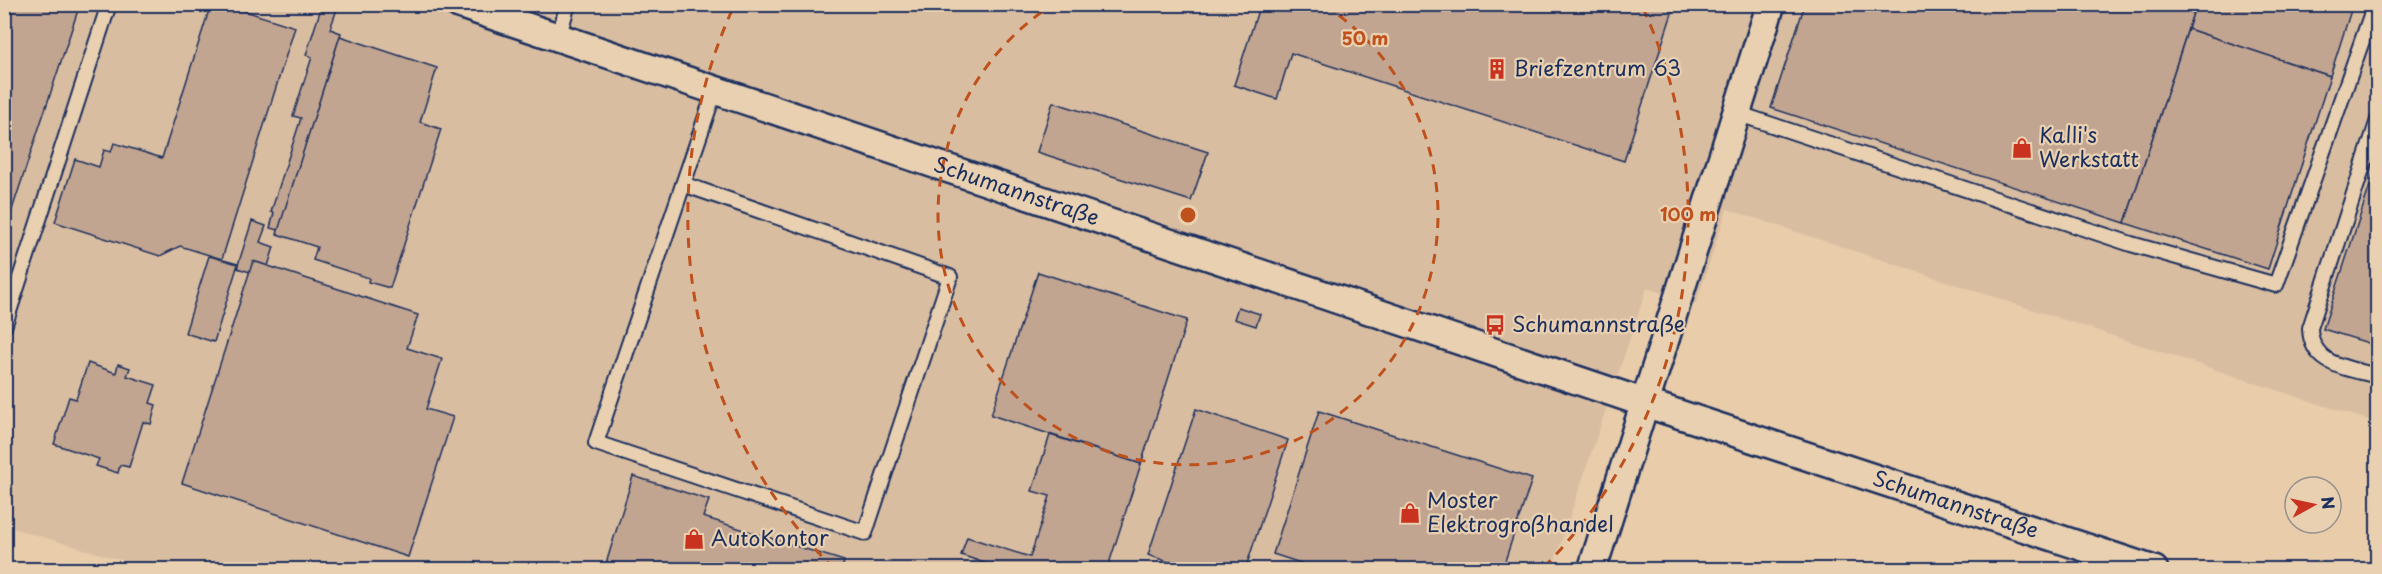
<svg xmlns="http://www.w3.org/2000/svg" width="2382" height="574" viewBox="0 0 2382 574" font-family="'Playpen Sans',sans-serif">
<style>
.built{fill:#d9bda1}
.building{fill:#c2a590;stroke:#1b2f5e;stroke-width:1.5}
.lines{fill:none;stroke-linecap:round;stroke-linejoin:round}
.service-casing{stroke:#1b2f5e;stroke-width:18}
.minor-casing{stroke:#1b2f5e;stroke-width:32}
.service{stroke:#e8d0b0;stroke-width:14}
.minor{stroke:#e8d0b0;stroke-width:27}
.ring{fill:none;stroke:#bf511c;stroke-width:3;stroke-dasharray:10 8}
.labels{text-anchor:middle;stroke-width:4.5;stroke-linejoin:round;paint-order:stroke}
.poi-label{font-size:21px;fill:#1b2f5e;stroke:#e8d0b0;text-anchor:start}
.street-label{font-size:21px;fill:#1b2f5e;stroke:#e8d0b0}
.centre{fill:#bf511c;stroke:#e8d0b0;stroke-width:3}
.ring-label{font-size:18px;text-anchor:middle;font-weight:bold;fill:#bf511c;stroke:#e8d0b0;stroke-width:4.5;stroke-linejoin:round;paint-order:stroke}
</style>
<rect width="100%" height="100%" fill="#e9ccaa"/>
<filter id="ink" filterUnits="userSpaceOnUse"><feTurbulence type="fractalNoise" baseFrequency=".0167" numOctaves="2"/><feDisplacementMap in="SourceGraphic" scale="12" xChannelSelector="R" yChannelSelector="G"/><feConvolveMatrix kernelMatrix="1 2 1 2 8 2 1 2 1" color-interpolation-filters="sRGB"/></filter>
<g filter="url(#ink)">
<!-- built -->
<path class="built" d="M4 5H2377V423L1727 209 1696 304 1647 288 1552 569 439 570 423 564 421 570 152 569 5 526Z"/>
<!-- building -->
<g class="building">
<path d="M4 4H80L4 234Z"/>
<path d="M211 4H223L295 27 222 259 180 246 160 256 55 222 75 159 99 167 104 150 111 152 114 143 162 158Z"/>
<path d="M1260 4H1675L1624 161 1291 53 1277 99 1234 85Z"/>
<path d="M1805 4H2196L2125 223 1771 108Z"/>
<path d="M2196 4H2353L2330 76 2188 29Z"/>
<path d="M322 5 337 9 330 29 341 33 279 230 270 228 274 213 271 212 301 118 293 116 312 57 306 55Z"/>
<path d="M2188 29 2330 76 2268 269 2125 223Z"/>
<path d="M340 36 437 68 420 122 441 129 390 288 368 282 369 278 313 260 317 247 277 234Z"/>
<path d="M1053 102 1208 152 1191 201 1037 152Z"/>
<path d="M2378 161V346L2323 329Z"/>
<path d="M252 221 266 226 260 242 274 247 268 266 253 261 250 272 237 268Z"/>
<path d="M209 256 238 264 214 342 185 333Z"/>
<path d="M253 261 418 315 407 348 442 359 426 409 453 417 408 557 182 483Z"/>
<path d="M1038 272 1187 320 1141 464 991 415Z"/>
<path d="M1238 307 1260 314 1256 326 1234 319Z"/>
<path d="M88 363 116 373 118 364 130 368 127 376 156 385 150 403 156 405 151 424 143 422 129 467 120 465 118 473 96 466 99 459 54 444 69 397 76 399Z"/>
<path d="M1196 409 1288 440 1245 570H1192L1148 555Z"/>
<path d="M1319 411 1532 479 1502 570H1322L1273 554Z"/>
<path d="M1050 435 1141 464 1107 570H1005L961 555 967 537 1030 557 1050 496 1032 491Z"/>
<path d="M633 476 709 500 703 517 844 561 842 570H604Z"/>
</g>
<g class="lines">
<!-- service casing -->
<g class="service-casing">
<g id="service">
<path d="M558 38 568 4"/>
<path d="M1736 113 2131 244 2276 285 2375 4"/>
<path d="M2378 120 2310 328C2311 366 2348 368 2378 376"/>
<path d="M683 184 950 277 865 533 596 443C635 325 675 207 715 90"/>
<path d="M4 327 109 4"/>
</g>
</g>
<!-- minor casing -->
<g class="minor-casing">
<g id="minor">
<path id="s1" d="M459 4 1645 403 2154 570"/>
<path d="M1592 570 1771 4"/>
</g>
</g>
<!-- service -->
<use href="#service" class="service"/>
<!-- minor -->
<use href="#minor" class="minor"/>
</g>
</g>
<!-- distance rings -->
<g class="ring">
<path d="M1324 5A250 250 0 1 1 1052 5"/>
<path d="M834 569A500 500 0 0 1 733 8M1643 8A500 500 0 0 1 1542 569"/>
</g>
<!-- icons -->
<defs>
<g id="building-bare" transform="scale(1.62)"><path d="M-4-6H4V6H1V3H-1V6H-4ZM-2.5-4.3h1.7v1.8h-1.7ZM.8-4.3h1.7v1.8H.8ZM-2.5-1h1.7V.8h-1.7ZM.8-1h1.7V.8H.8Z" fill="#c8321e" stroke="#e8d0b0" stroke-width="2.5" paint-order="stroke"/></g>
<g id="shop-bare" transform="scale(1.62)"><path d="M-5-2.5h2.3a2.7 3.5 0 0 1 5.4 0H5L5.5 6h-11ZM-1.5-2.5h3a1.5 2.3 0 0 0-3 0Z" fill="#c8321e" stroke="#e8d0b0" stroke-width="2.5" paint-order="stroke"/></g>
<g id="bus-bare" transform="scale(1.62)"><path d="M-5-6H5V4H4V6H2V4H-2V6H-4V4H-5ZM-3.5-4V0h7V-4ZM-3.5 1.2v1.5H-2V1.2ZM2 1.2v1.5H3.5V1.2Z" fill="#c8321e" stroke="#e8d0b0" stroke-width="2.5" paint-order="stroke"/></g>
</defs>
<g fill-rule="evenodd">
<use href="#building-bare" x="1497" y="69"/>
<use href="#shop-bare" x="2022" y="148"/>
<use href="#bus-bare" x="1495" y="325"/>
<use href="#shop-bare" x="1410" y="513"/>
<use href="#shop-bare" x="694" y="539"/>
</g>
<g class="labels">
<!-- poi labels -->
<g class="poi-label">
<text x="1514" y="76">Briefzentrum 63</text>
<text x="2039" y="143">Kalli's<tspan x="2039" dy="24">Werkstatt</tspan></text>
<text x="1512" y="332">Schumannstraße</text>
<text x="1427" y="508">Moster<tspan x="1427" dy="24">Elektrogroßhandel</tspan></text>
<text x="711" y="546">AutoKontor</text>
</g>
<!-- street labels -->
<g class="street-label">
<text dy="7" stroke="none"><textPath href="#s1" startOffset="588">Schumannstraße</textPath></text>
<text dy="7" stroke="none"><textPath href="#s1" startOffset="1578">Schumannstraße</textPath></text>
</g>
</g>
<circle cx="1188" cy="215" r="9" class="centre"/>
<g class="ring-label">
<text x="1365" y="45">50 m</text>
<text x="1688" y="221">100 m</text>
</g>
<!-- margin -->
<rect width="2382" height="574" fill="none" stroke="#e8d0b0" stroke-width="24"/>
<rect x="12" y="12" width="2358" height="550" fill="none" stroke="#1b2f5e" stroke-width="2" filter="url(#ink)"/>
<!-- north arrow -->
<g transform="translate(2313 505) rotate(82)"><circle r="28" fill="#e8d0b0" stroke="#96908f" stroke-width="1.5"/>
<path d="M0-4.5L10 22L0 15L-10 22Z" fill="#c8321e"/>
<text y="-9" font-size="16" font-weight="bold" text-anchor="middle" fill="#1b2f5e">N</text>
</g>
</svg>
